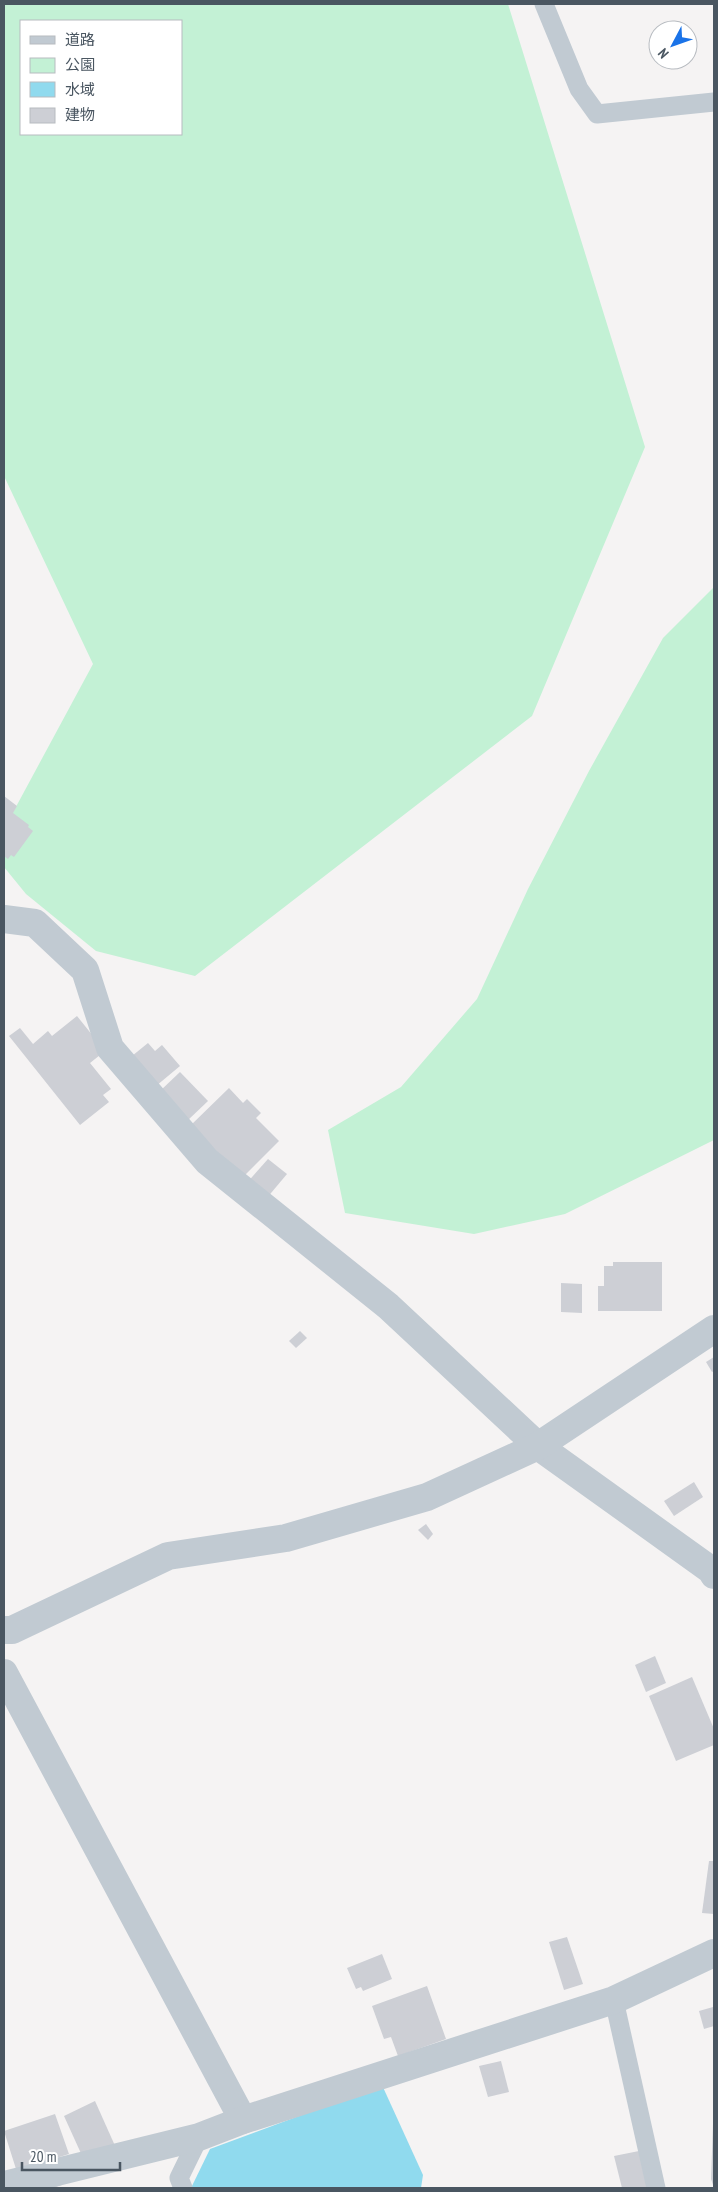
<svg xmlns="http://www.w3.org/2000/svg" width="718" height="2192" viewBox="0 0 718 2192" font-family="'PT Sans Narrow','Noto Sans JP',sans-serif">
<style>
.green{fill:#c3f1d5;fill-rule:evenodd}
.water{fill:#90daee}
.building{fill:#cdcfd5}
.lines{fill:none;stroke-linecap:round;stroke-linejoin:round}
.service{stroke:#c1cad2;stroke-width:19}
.minor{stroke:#c1cad2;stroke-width:28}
</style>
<rect width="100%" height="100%" fill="#f5f3f3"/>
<!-- green -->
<g class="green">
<path d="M4 4H508L645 447 532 716 195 976 96 951 26 894 4 867V829L93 664 4 476ZM21 21H181V134H21Z"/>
<path d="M714 587V1140L565 1214 474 1234 345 1213 328 1130 401 1087 477 999 528 889 589 771 663 638Z"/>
</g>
<!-- water -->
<path class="water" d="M382 2085 423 2175 421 2188H191L210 2149Z"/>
<!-- building -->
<g class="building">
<path d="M4 796 17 806 13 813 29 825 28 827 33 831 14 857 11 855 8 859 4 856Z"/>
<path d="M77 1016 105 1051 90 1063 111 1089 103 1095 109 1102 80 1125 9 1036 20 1028 33 1044 48 1031 52 1036Z"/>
<path d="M148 1043 155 1051 162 1045 180 1066 156 1086 132 1056Z"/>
<path d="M180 1072 208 1101 187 1121 159 1092Z"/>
<path d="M229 1088 243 1103 247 1099 261 1113 256 1118 279 1141 241 1179 190 1126Z"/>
<path d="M268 1159 287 1174 266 1199 245 1185Z"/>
<path d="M613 1262H662V1311H598V1286H604V1266H613Z"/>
<path d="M561 1283 582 1284V1313L561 1312Z"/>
<path d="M300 1331 307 1338 296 1348 289 1341Z"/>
<path d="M714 1357V1371L712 1372 706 1362Z"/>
<path d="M694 1482 703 1497 674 1516 664 1501Z"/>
<path d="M426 1524 433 1534 428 1540 418 1530Z"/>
<path d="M655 1656 666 1683 646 1692 635 1665Z"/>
<path d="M692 1677 714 1729V1745L676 1761 649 1696Z"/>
<path d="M709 1861H714V1914L702 1913Z"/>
<path d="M567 1937 583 1984 564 1990 549 1942Z"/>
<path d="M382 1954 392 1979 363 1991 361 1987 356 1989 347 1968Z"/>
<path d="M427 1986 446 2039 398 2056 391 2037 384 2039 372 2006Z"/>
<path d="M713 2007 714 2026 704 2029 699 2011Z"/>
<path d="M501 2061 509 2092 488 2097 479 2066Z"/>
<path d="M95 2101 120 2157 89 2171 64 2116Z"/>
<path d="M55 2114 69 2154 53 2159 62 2185 53 2188H22L4 2131Z"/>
<path d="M713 2124 714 2125V2188L711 2179Z"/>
<path d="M639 2151 648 2188H622L614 2156Z"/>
</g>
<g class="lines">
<!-- service -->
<g class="service">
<path d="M544 4 579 89 597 114 714 102"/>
<path d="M614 2000 656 2188"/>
<path d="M183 2188 179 2178 199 2137"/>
</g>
<!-- minor -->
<g class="minor">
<path d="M4 919 35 923 85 970 110 1048 207 1161 388 1306 538 1446 711 1570 714 1575"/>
<path d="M4 1630H12L168 1556 286 1538 427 1497 538 1446 714 1329"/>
<path d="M4 1673 243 2120"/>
<path d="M4 2185 199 2137 243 2120 614 2000 714 1953"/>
</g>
</g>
<!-- border -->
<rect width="718" height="2192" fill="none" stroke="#4a5661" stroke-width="10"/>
<!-- legend -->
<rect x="20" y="20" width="162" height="115" fill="#ffffff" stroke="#b7bbc0"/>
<rect x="30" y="36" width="25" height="8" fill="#c1cad2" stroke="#b7bbc0"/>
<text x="65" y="45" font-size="15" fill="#4a5661">道路</text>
<rect x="30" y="58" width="25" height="15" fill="#c3f1d5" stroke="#b7bbc0"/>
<text x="65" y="70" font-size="15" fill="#4a5661">公園</text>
<rect x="30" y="82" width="25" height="15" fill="#90daee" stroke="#b7bbc0"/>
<text x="65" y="95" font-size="15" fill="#4a5661">水域</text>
<rect x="30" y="108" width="25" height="15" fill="#cdcfd5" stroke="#b7bbc0"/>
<text x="65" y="120" font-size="15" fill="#4a5661">建物</text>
<!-- north arrow -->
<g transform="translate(673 45) rotate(229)"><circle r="24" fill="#ffffff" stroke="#b7bbc0"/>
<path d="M0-4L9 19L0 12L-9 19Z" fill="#1a73e8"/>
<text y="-8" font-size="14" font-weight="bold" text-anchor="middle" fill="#4a5661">N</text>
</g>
<!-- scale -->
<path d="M22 2162v8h98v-8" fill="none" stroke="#4a5661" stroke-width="2.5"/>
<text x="30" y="2162" font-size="15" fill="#4a5661" stroke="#ffffff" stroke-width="4" paint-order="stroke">20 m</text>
</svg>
